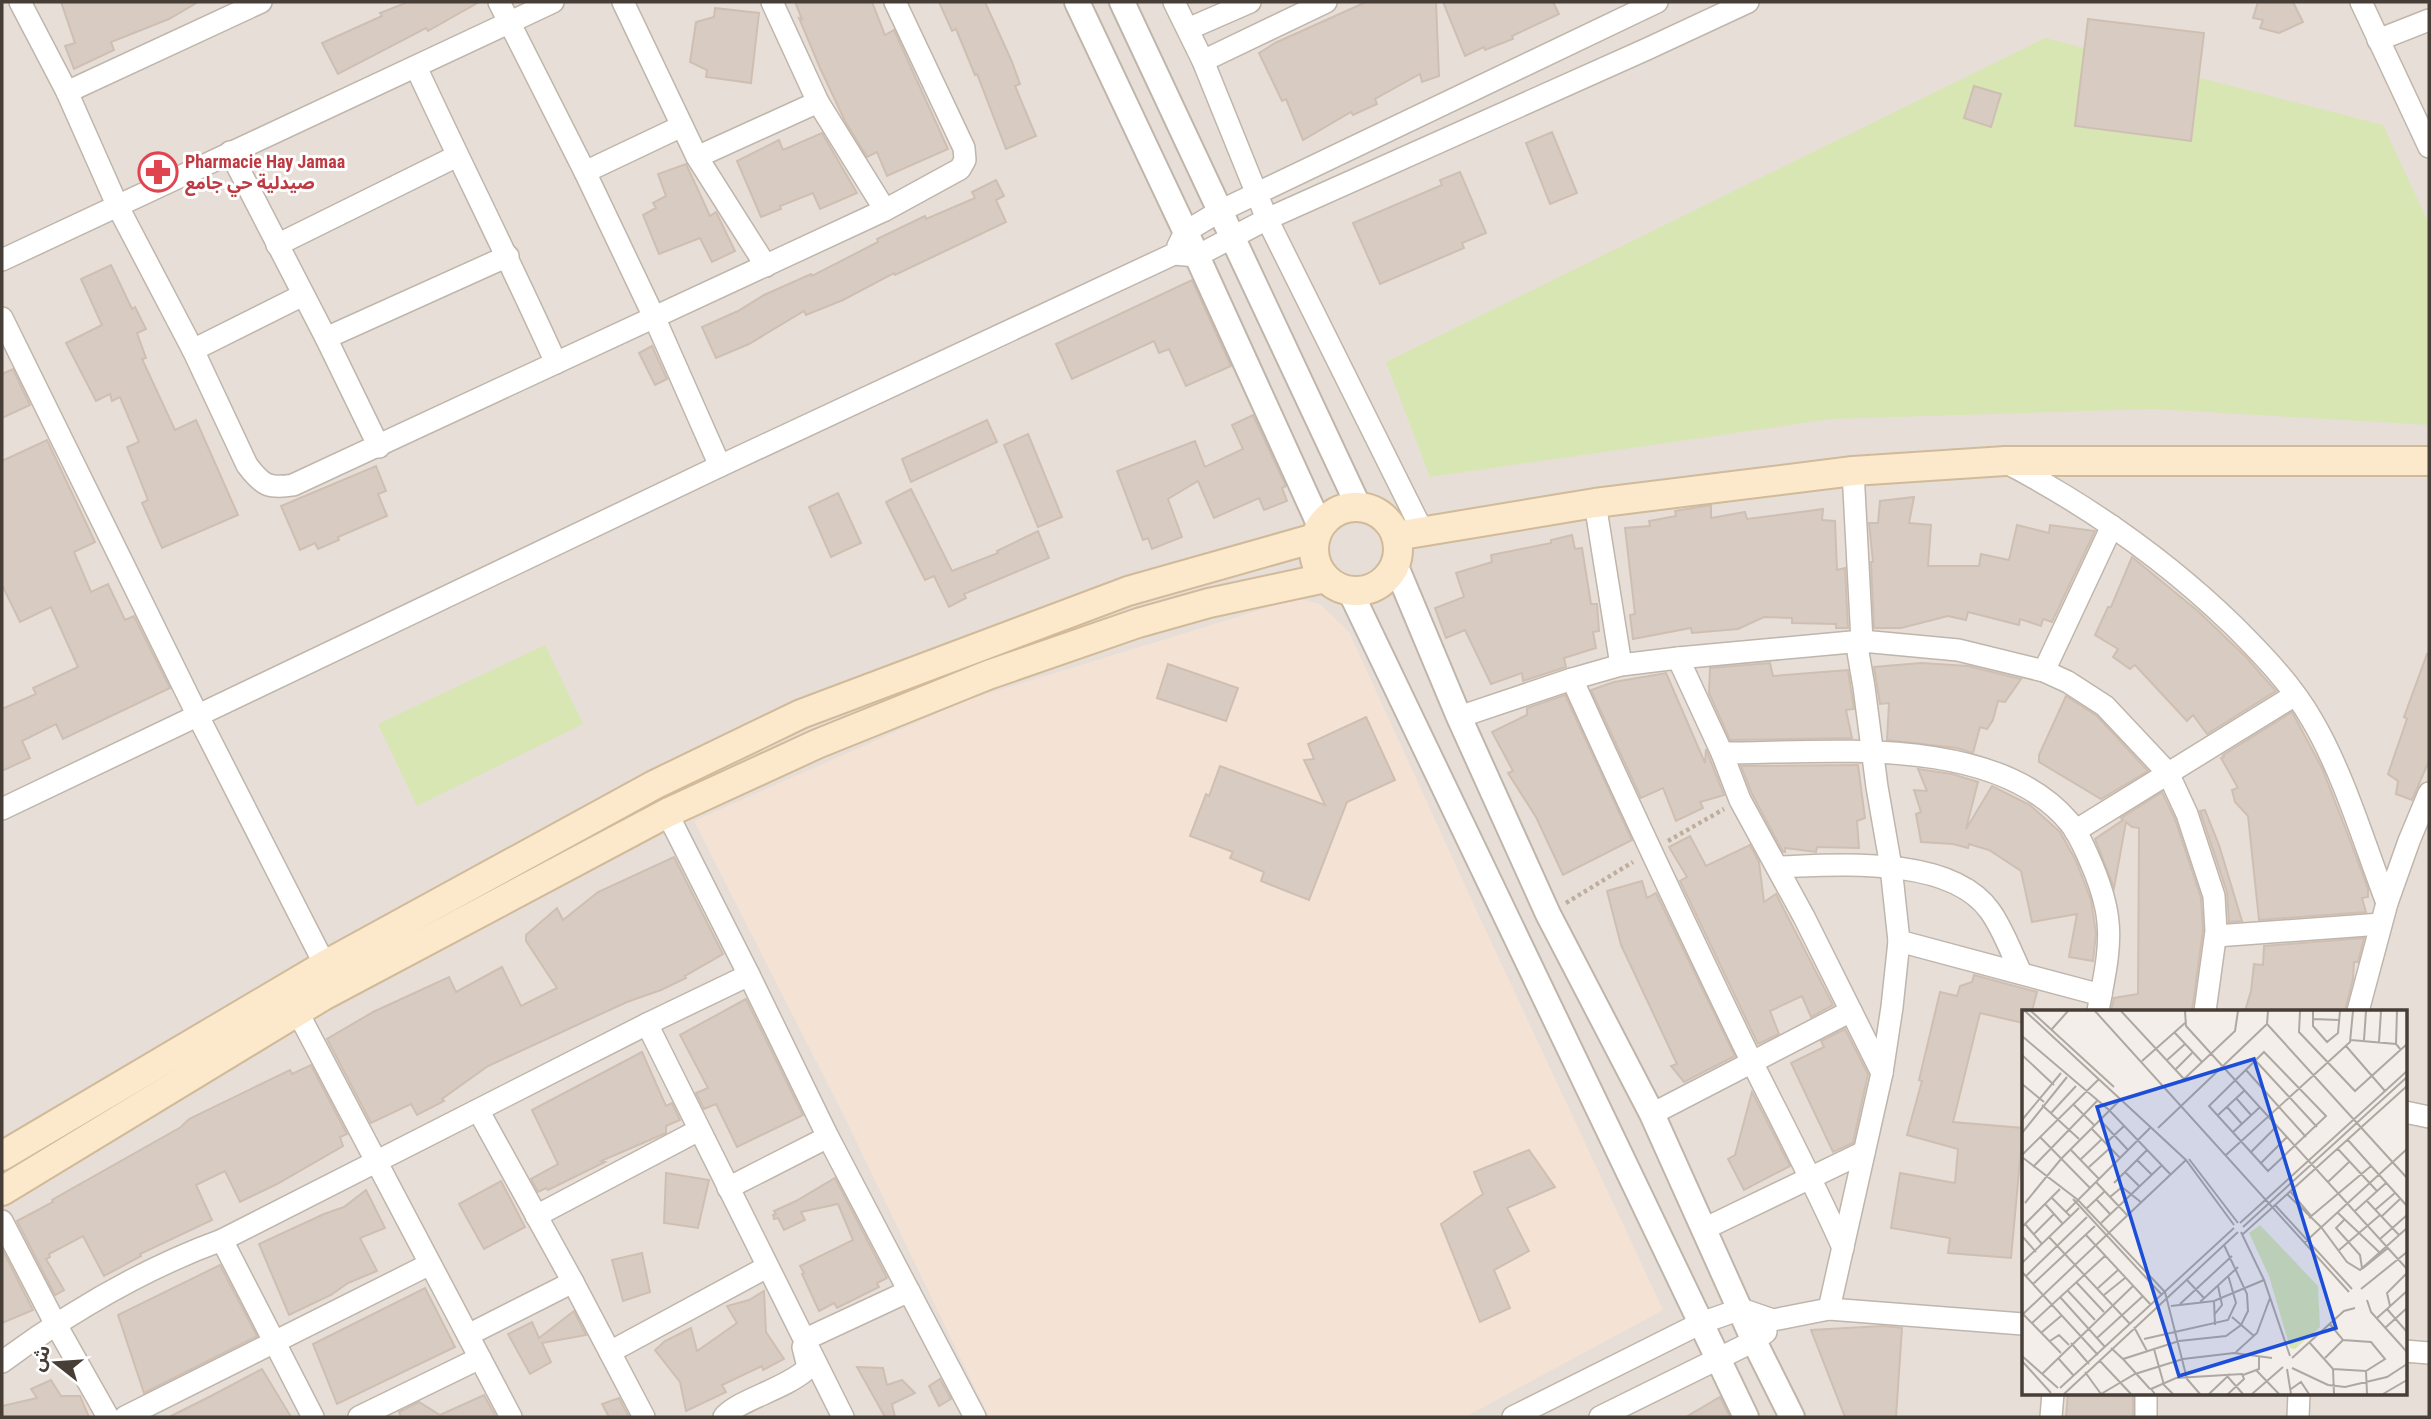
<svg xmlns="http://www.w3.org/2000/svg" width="2431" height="1419" viewBox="0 0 2431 1419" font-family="'Roboto Condensed','Noto Sans Arabic',sans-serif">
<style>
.residential{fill:#e7dfd7;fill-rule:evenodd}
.commercial{fill:#f4e2d5}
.green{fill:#d7e6b3}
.building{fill:#d8cbc1;stroke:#cfbfb2;stroke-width:2}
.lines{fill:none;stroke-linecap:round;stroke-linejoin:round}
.minor-casing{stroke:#bfb5ab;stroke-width:24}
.tertiary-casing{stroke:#bfb5ab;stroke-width:28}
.secondary-casing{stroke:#d1ba9a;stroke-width:32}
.path{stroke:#c0ae9d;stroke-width:4.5;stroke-dasharray:3.5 3.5;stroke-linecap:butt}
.minor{stroke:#fff;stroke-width:21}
.tertiary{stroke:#fff;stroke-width:24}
.secondary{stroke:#fce8ca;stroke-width:28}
.labels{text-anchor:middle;stroke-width:6;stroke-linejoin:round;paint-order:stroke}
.health-label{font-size:18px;font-weight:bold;fill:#be3a42;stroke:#fff;text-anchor:start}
.inset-road{fill:none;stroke:#aea8a2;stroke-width:2}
.view{fill:#1d4ed8;fill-opacity:0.15;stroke:#1d4ed8;stroke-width:3.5}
.inset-edge{fill:none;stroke:#473e37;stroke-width:3.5}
</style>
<rect width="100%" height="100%" fill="#f3eee9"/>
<!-- residential -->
<path class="residential" d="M2 2H2429V1417H2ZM2023 1011H2405V1393H2023Z"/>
<!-- commercial -->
<path class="commercial" d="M1292 600H1305L1320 604 1349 632 1479 916 1663 1310 1465 1417H989L845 1118 694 821 967 700Z"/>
<!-- green -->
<g class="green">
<path d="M2045 38 2383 125 2429 224V425L2154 409 1831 419 1430 477 1386 362Z"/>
<path d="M545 645 583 724 417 806 378 724Z"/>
</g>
<!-- building -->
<g class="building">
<path d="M61 2H198L169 19 111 42 114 50 74 69 65 46 75 43Z"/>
<path d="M408 2H479L428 31 426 28 338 74 322 43 382 16 380 13Z"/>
<path d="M795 2H872L885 35 894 30 948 149 887 176 877 152 867 157 845 121 820 68 799 18 802 19Z"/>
<path d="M939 2H985L1012 62 1020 84 1015 86 1036 136 1006 149 977 74 975 75 956 29 952 31Z"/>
<path d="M1366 2H1436L1439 76 1422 82 1420 74 1375 99 1377 104 1353 115 1351 112 1303 140 1286 99 1282 101 1259 53 1275 43Z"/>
<path d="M1443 2H1553L1559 14 1512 36 1513 39 1485 50 1484 47 1465 56Z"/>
<path d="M2258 2H2293L2303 22 2279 33 2260 28 2263 20 2253 18Z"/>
<path d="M715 8 759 13 751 83 706 77 707 70 690 62 696 22 714 17Z"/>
<path d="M2088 19 2204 33 2191 141 2075 126Z"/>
<path d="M1974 86 2001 94 1991 127 1964 118Z"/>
<path d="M1552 132 1577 193 1550 204 1526 143Z"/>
<path d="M822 133 857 193 820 209 813 193 780 206 781 209 761 217 737 161 779 140 783 150Z"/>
<path d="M686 164 710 216 716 212 735 251 712 262 700 238 659 254 643 215 656 208 653 203 666 196 658 174Z"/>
<path d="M1460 172 1486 233 1462 243 1464 248 1380 284 1353 223 1442 185 1440 180Z"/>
<path d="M996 180 1004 196 996 200 1006 222 895 275 894 273 843 300 806 315 804 311 749 344 716 358 702 327 738 311 764 295 811 274 812 276 878 242 877 239 925 216 926 219 975 198 972 192Z"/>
<path d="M111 265 132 309 135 307 146 329 137 333 146 358 142 359 175 430 196 420 238 515 162 548 142 503 148 500 127 447 139 442 120 397 112 401 110 394 96 401 66 343 102 325 81 279Z"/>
<path d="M1192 280 1231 366 1186 386 1169 349 1159 353 1154 341 1072 379 1056 344Z"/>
<path d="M652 346 667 379 655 385 639 353Z"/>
<path d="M13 369 30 405 2 418V374Z"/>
<path d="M1253 415 1286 486 1282 488 1287 501 1264 510 1259 498 1214 518 1198 481 1168 499 1182 537 1152 549 1148 538 1143 540 1117 471 1195 441 1205 467 1243 449 1232 425Z"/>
<path d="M987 420 997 442 911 482 902 459Z"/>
<path d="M1028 434 1062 517 1038 527 1004 445Z"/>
<path d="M47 440 95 542 74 552 91 592 108 584 125 620 134 616 170 688 63 739 56 724 22 741 30 758 2 771V709L36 694 33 688 78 667 51 607 20 622 2 585V461Z"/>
<path d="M376 466 386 491 378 494 387 516 338 537 339 540 318 549 315 543 300 550 281 506Z"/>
<path d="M911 489 952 571 998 553 997 551 1038 531 1049 558 964 594 966 598 949 607 934 576 925 580 886 502Z"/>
<path d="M838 493 861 543 831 557 809 507Z"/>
<path d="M1914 497 1909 523 1931 525 1928 566H1979L1981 554 2009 560 2017 525 2049 533 2050 525 2095 531 2052 622 2043 619 2041 626 2020 619 2019 625 1968 612 1966 620 1948 616 1901 628H1874L1871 562H1873L1869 523H1878L1880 501Z"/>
<path d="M1711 505V518L1745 512 1747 519 1823 509 1822 520 1835 521 1837 570 1845 568 1848 628H1836V624L1792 623V618L1764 617 1738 629 1692 633 1691 628 1633 639 1630 615 1635 614 1625 528 1650 526 1649 521 1676 516 1675 511Z"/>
<path d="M1572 535 1575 549 1582 548 1591 604H1597L1599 631 1593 632 1596 648 1564 658 1566 667 1523 681 1522 673 1491 684 1465 630 1446 638 1435 608 1464 597 1456 573 1492 562 1491 555 1551 543V540Z"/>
<path d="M2132 557 2199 612 2246 657 2276 691 2207 734 2193 715 2187 721 2135 665 2130 669 2113 657 2118 649 2095 635 2108 607H2111Z"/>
<path d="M2427 654H2429V761L2412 800 2396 794 2398 781 2388 774 2407 719 2404 717Z"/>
<path d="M1770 663 1773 676 1848 670 1854 709 1846 710 1852 738 1730 740 1709 693 1710 668Z"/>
<path d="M1921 663 1968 666 2021 679 2005 702 1998 701 1993 720 1987 729 1980 727 1973 753 1957 748 1887 740 1889 703 1880 704 1874 667Z"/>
<path d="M1168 664 1238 688 1226 721 1157 698Z"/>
<path d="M1666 673 1705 763 1706 749 1724 795 1700 802 1703 808 1676 821 1663 788 1641 798 1591 690 1614 682Z"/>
<path d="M1565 695 1632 840 1563 875 1536 817 1508 773 1513 771 1492 732 1527 715V708Z"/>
<path d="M2066 696 2097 716 2148 771 2101 799 2039 762V755Z"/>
<path d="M2292 712 2322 768 2348 835 2368 889V897L2362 898 2366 912 2259 920 2248 816 2235 802 2232 790 2238 788 2221 758 2224 757 2223 755Z"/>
<path d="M1366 717 1395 780 1347 802 1309 900 1261 881 1264 872 1230 858 1233 852 1190 836 1206 794 1209 796 1220 766 1325 805 1304 760 1314 759 1308 744Z"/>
<path d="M1858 765 1865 818 1857 821 1859 848 1817 847 1816 852 1785 848V852H1783L1752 794 1741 766Z"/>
<path d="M1918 769 1952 774 1978 782 1966 829 1992 786 2030 805 2060 832 2076 861 2091 900 2096 933 2093 961 2069 957 2077 914 2032 922 2021 871 1989 850 1969 844 1968 848 1953 844 1921 842 1916 814 1921 812 1914 790 1927 791Z"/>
<path d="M2162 792 2175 819 2201 898 2203 930 2192 1011 2111 1010 2114 998 2138 994 2139 828 2132 827 2126 822 2114 888 2095 839 2123 820 2121 818Z"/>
<path d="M2205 810 2219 845 2242 921 2229 922 2227 892 2200 811Z"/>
<path d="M1690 836 1706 866 1750 845 1759 862 1764 902 1776 894 1833 1005 1811 1017 1802 996 1770 1011 1779 1034 1758 1044 1680 881 1687 877 1669 847Z"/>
<path d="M674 857 723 954 685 976 686 978 661 990 627 1002 488 1066 442 1099 444 1101 417 1115 411 1104 371 1123 327 1039 373 1012 449 977 456 992 502 967 521 1006 557 988 526 941V935L557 908 563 920 598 892Z"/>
<path d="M1642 881 1647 898 1656 893 1735 1056 1684 1082 1671 1066 1677 1064 1621 945 1607 891Z"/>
<path d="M2364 938 2358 962H2354L2353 979 2345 1011H2245L2251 991 2254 964 2263 965 2264 946Z"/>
<path d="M1974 975 2037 992 2032 1011H2023V1023L1980 1013 1953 1122 2023 1128 2011 1258 1948 1253 1950 1238 1891 1228 1900 1173 1955 1183 1958 1149 1907 1135 1922 1081 1919 1080 1940 992 1957 996 1960 986 1972 982Z"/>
<path d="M746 999 803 1115 737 1147 716 1104 704 1109 696 1093 708 1088 680 1035Z"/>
<path d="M1845 1029 1868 1074 1853 1143 1833 1152 1791 1063 1824 1047 1821 1041Z"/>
<path d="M642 1052 666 1106 672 1103 680 1120 666 1126V1133L601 1161 605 1162 548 1190 546 1188 538 1192 531 1179 558 1164 532 1110Z"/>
<path d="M311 1065 347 1134 340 1137 343 1146 277 1184 240 1202 225 1171 196 1185 212 1220 140 1254 141 1256 104 1276 83 1236 49 1254 50 1257 46 1259 64 1290 55 1295 17 1221 53 1202 52 1200 181 1127 189 1119 290 1070 292 1074Z"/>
<path d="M1752 1092 1790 1166 1744 1190 1728 1159 1735 1155Z"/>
<path d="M1529 1150 1555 1187 1507 1208 1529 1251 1494 1270 1510 1308 1480 1322 1441 1224 1483 1194 1474 1172Z"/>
<path d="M666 1173 709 1180 698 1228 664 1223Z"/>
<path d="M835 1178 887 1278 877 1283 879 1287 837 1308 834 1303 819 1311 802 1274 804 1273 800 1266 853 1240 838 1204 801 1212 805 1220 784 1230 778 1218 774 1219 773 1215 776 1214 774 1211 796 1201Z"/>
<path d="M501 1181 525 1227 484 1249 459 1204Z"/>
<path d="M366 1190 385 1228 360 1238 377 1271 348 1283 331 1295 289 1315 259 1244 324 1214 344 1207Z"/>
<path d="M2 1249 33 1310 2 1323Z"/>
<path d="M642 1253 650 1292 623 1301 612 1260Z"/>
<path d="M220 1265 257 1336 144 1393 118 1315Z"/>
<path d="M425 1288 455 1347 337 1404 313 1344Z"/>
<path d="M764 1291 766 1332 784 1359 763 1370 762 1366 722 1385 726 1392 686 1411 680 1382 655 1350 665 1341 691 1328 697 1351 737 1323 727 1306 749 1300Z"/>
<path d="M574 1311 586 1335 542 1343 551 1362 530 1374 508 1334 532 1322 539 1338Z"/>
<path d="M1883 1326 1902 1328 1896 1417H1845L1811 1330Z"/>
<path d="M857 1367 883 1368 887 1385 902 1380 915 1393 892 1404 895 1417H885Z"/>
<path d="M262 1369 291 1417H169L211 1396Z"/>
<path d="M940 1379 951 1399 939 1406 929 1386Z"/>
<path d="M51 1380 61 1396H80L89 1417H2V1406L37 1398 31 1389Z"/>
<path d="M2068 1393H2133V1417H2066Z"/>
<path d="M484 1395 496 1417H401L399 1412 419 1402 440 1415Z"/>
<path d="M1720 1397 1730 1417H1686Z"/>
<path d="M619 1398 629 1417H609L602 1404Z"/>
</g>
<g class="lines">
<!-- minor casing -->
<g class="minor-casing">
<g id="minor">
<path d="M20 2 67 92 118 207 193 350 247 465C262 485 268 489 293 485L885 210 960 169 965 160 964 148 895 2"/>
<path d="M499 2 585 172 655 319 720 466"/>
<path d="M623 2 697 157 766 266"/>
<path d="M772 2 818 102 885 210"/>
<path d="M1174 2 1203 61 1267 219 1422 530"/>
<path d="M2361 2 2429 147"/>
<path d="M1188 29 1250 2"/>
<path d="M2378 40 2429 20"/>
<path d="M1203 61 1326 2"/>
<path d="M416 67C462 166 511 263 556 363"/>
<path d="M67 92 261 2"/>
<path d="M230 152 326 338 379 447"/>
<path d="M697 157 818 102"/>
<path d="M585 172 682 126"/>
<path d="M277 245 457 156"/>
<path d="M1178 246 1185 232 1220 211 1657 2"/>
<path d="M2 260 553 2"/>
<path d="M2 318 198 716 325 965"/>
<path d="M326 338 508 256"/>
<path d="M193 350 303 295"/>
<path d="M2005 462C2089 506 2166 560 2234 626 2263 655 2292 685 2312 720 2343 772 2365 846 2387 903"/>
<path d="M1595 503 1621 665"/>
<path d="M1678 658 1722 753 1740 800 1804 917 1882 1073"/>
<path d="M2044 671 2112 526"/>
<path d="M1572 679C1628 803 1686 926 1745 1048 1778 1115 1813 1180 1843 1248"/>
<path d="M1459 717 1572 679 1621 665 1678 658 1862 641 1958 650 2044 671 2068 682 2105 706 2168 773 2187 814 2214 896 2216 931 2205 1011"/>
<path d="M1722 753C1828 753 1995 733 2070 823 2078 833 2083 845 2088 856 2097 876 2106 899 2108 922 2111 951 2103 982 2098 1011"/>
<path d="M2 809 720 466 1174 254 1197 256 1267 219 1647 49 1748 2"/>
<path d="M667 813 749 975 828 1137 975 1417"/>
<path d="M2075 831 2295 695"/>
<path d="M1777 867C1837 865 1950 855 1990 911 2003 929 2011 952 2021 973"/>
<path d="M2216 936 2381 924"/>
<path d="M1899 941 2101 995"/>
<path d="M297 1011 511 1417"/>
<path d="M2358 1011 2387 903 2409 841 2429 793"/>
<path d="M647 1024 843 1417"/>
<path d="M478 1110 573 1282 644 1417"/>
<path d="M2405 1112 2429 1117"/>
<path d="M1652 1114 1851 1011"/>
<path d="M728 1188 828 1137"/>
<path d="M536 1216 699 1130"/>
<path d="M2 1221 55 1323 108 1417"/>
<path d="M1704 1229 1864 1152"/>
<path d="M222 1240 313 1417"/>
<path d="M1829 1309 1882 1073 1892 1007 1899 941 1891 867 1877 787 1864 687 1858 652 1862 641 1853 471"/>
<path d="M468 1335 573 1282"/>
<path d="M2405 1351 2429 1353"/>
<path d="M610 1352 767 1267"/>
<path d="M2 1362C70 1312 142 1269 222 1240L647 1024 749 975"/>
<path d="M125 1417 430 1264"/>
<path d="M359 1417 480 1358"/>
<path d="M724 1417C738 1400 783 1390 806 1370L807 1363 803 1347 808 1338 909 1291"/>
<path d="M1513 1417 1701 1323 1741 1309 1773 1320 1829 1309 2023 1324"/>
<path d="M1600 1417 1754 1341 1766 1332"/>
<path d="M2051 1417 2053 1393"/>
<path d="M2146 1417V1393"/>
<path d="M2298 1417 2299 1393"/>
</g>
</g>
<!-- tertiary casing -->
<g class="tertiary-casing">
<g id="tertiary">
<path d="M1077 2 1197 256 1320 526"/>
<path d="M1122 2 1359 507"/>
<path d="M1395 564 1459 717 1548 914 1652 1114 1754 1341 1792 1417"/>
<path d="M1350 591 1746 1417"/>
</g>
</g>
<!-- secondary casing -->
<g class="secondary-casing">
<g id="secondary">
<circle cx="1356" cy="549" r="42"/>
<path d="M1396 536 1595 503 1853 471 2005 461H2429"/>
<path d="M2 1156 325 965 654 785 801 714 1128 591 1315 538"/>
<path d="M2 1191 323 996 667 813 817 744 988 675 1138 623 1209 603 1325 578"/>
</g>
</g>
<!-- path -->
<g class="path">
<path d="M1668 841 1724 809"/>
<path d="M1566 903 1633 862"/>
</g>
<!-- minor -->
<use href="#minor" class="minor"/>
<!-- tertiary -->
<use href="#tertiary" class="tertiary"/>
<!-- secondary -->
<use href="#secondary" class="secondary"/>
</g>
<!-- icons -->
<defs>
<g id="pharmacy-ring" transform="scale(2.0125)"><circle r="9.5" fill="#fff" stroke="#e0444e" stroke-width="1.5"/><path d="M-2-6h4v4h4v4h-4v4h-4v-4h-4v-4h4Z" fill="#e0444e"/></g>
</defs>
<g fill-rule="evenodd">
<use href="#pharmacy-ring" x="158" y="172"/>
</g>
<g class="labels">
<!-- health labels -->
<g class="health-label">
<text x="185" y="168">Pharmacie Hay Jamaa<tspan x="185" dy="21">صيدلية حي جامع</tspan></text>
</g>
</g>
<!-- overview -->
<g transform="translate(2022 1010)">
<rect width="385" height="385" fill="#f3eee9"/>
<path d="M238 215 296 276 298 317 273 339 268 338 247 266 227 223Z" fill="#d7e6b3"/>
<path class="inset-road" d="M3 1 164 150 212 215M9 1 92 77M73 1 327 282M99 1 162 69 213 21 216 1M163 1 164 16 385 259M278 1 277 22 333 81 385 34M291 1V16L305 32 316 23 318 1M291 9 317 10M245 14 385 168M30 19 46 1M153 23 180 52M0 26 87 100 149 165M329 30 374 34 379 40M342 30 344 1M357 32 359 1M374 34 375 1M324 36 363 81M242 42 304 106 246 161 187 96ZM0 45 32 75M233 50 295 117M120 51 163 13M144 51 163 34M153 60 170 43M224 60 284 127M0 74 22 92M214 88 229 105M51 94 72 115M20 95 57 129M205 97 220 114M29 103 54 76M195 106 223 80M0 110 39 63M78 110 106 140M69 118 98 148M136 118 245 14 246 1M0 123 45 67M210 123 238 97M18 127 68 178M325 129 385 196M84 133 102 116M315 138 355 181M48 139 77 169M228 143 255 116M0 145 77 69M204 145 328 32 331 1M0 147 56 190 143 282 165 369 178 384M59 149 80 129M167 149 216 213M115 150 130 165M238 154 265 127M11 157 75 91M67 157 88 138M103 162 118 177M74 172 106 206M306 172 327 152M92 173 125 140M268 181 289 206M265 184 299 217 325 252 338 260 385 218M88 187 100 177 120 193M30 188 49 207M51 189 140 285M74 189 89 205M345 191 377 225M3 193 39 149 99 89M23 194 41 214M253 195 330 279M64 199 83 181M353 200 373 183M333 201 364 173M44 202 128 118M316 203 357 242M359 207 378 189M287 208 349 156M322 210 314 218 338 245 340 258M218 213 385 61M3 214 20 234M78 214 140 155M0 217 38 179M221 217 385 67M219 222 242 270 268 346M12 224 32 204M221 224 385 76M64 225 129 295M0 226 14 242M27 227 108 314M358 229 385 205M282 233 385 139M316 241 358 205M0 253 57 198M340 259 366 238M0 262 76 345M4 266 65 207M164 269 182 288M55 273 82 302M11 274 73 216M76 278 96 260M339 279 385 242M46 281 73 310M82 285 103 268M38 287 83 337M345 290 349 302 385 342M192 291 193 315M178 292 216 257M158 294 210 246M149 296 192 291 242 270M368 296 365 283 385 263M365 299 385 322M0 303 39 343M0 305 164 150M192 305 200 295 196 276M210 307 232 326M355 308 385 281M10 313 84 245M112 317 125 341M363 318 385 298M20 322 39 306M75 328 121 286M122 329 206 310 214 293 206 265M28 331 37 325 47 335M287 332 311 359 344 361 363 349 349 332 321 330 307 313M49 333 67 354M89 338 101 349 157 331 204 326 219 315 226 301 225 284 202 235M132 339 142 375 151 384M214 342 235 323 248 288M0 346 36 378M36 348 52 366M270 348 322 301 333 298M303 348 321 330M101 349 128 379M77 350 109 384M0 351 29 383M270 358 306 375 323 377 365 367 385 354M265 359 269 384M311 359 312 384M234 360 257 384M344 361 345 384M63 362 79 384M20 364 111 276M221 365 237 359V346M205 366 221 384M38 378 212 218M269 379 279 372 287 384M42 384 216 222M79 384 113 364 161 349 212 343 250 348M133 384 129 379 154 368 220 364 222 369 206 384M187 384 208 364M230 384 261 357M361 384 385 370"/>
<path class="view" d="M232 49 314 318 157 366 75 97Z"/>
<rect width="385" height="385" class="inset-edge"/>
</g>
<!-- border -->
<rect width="2431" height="1419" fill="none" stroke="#473e37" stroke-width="7"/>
<!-- north arrow -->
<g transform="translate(56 1363) rotate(287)" stroke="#ffffff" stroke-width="5" paint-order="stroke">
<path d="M0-5L12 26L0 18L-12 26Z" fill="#473e37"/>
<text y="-10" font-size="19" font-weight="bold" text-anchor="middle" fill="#473e37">ش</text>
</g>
</svg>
